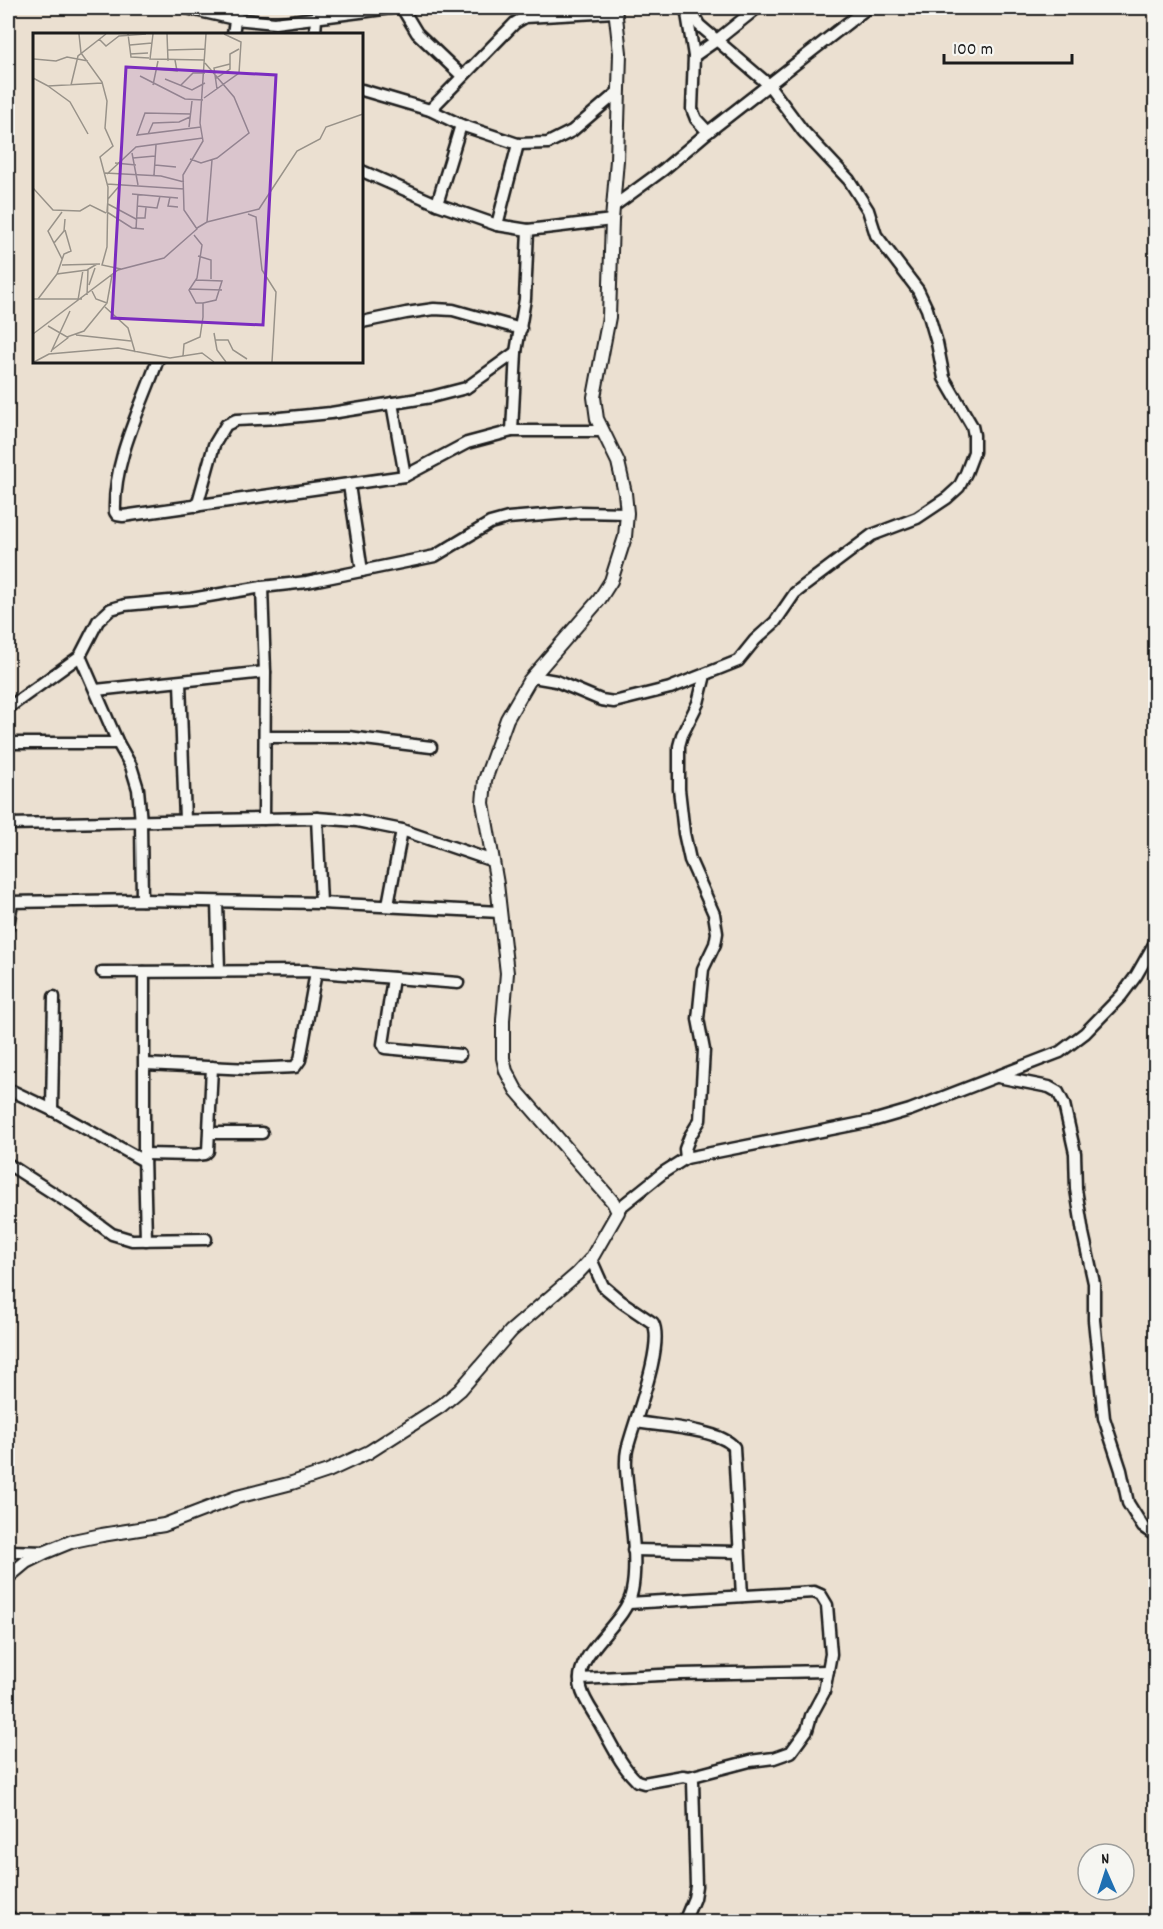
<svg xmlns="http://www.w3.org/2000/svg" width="1163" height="1929" viewBox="0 0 1163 1929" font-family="Dekko,sans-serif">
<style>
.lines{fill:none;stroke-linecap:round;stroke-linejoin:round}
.minor-casing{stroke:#1c1c1c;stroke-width:15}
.tertiary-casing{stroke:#1c1c1c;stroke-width:16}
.minor{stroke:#f6f6f2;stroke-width:10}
.tertiary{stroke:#f6f6f2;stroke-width:12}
.inset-road{fill:none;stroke:#989289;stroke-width:1.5}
.view{fill:#7b2cbf;fill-opacity:0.15;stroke:#7b2cbf;stroke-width:3}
.inset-edge{fill:none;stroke:#1c1c1c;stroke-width:3}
</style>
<rect width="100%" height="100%" fill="#ebe0d1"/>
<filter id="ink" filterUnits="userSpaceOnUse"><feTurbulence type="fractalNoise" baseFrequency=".0167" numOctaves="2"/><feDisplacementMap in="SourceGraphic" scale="12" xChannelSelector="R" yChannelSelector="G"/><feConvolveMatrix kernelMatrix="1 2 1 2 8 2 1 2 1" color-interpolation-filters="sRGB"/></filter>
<g filter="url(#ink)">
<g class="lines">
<!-- minor casing -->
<g class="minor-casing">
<g id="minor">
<path d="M186 8 235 19 275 23 391 8"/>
<path d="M402 8 417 33 462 76"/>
<path d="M686 8 694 56 692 109 696 119 708 132"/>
<path d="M233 34 237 8"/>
<path d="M315 34 316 18"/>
<path d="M694 56 717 40 757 8"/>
<path d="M362 90 430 110 461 125 518 144 548 143 572 131 619 91"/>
<path d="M430 110 515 23 525 17 615 12"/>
<path d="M362 171 437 204 497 225 528 230 612 220"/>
<path d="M437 204 461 125"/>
<path d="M614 206 663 170 708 132 867 8"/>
<path d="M497 225 518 144"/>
<path d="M362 322 406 313 434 309 453 310 521 329"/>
<path d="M157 362C140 410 113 460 115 512L117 515 123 516 144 513 405 476 467 443 512 431H602"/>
<path d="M392 403 405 476"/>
<path d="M512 431 516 352 525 299 528 230"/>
<path d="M349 485 362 571"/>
<path d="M197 506 214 445 226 425 236 420 280 418 331 413 431 397 466 388 516 352"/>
<path d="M262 587 265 672 264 819"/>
<path d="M80 656 118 743 131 766 138 789 141 822 142 900"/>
<path d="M533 677 556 681 601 700 614 702 670 688 738 661 755 640 775 622 795 593 804 586 872 535 917 518 947 498 959 487 966 473 974 452V435L972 426 944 378 937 343 927 309 918 290 876 235 868 210 849 180 803 131 768 84 699 25 690 8"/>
<path d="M180 682 185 820"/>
<path d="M96 690 265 672"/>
<path d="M8 708 80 656 98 621 111 609 125 605 191 599 262 587 307 582 435 556 490 523 508 518 580 512 627 513"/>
<path d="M266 737H348L431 747"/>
<path d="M8 743H118"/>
<path d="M317 818 321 903"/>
<path d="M8 824 317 818 357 821 402 830 493 861"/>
<path d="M8 902 142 900 321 903 500 912"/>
<path d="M217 902 219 970"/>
<path d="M388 905 402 830"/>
<path d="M8 927 12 902"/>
<path d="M102 972 306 971 458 983"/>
<path d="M144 972V1154L146 1240"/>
<path d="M393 978 383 1044 385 1048 460 1055"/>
<path d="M145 1064 249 1069 295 1067 300 1060 316 972"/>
<path d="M998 1077 1049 1087 1058 1092 1064 1104 1075 1153 1076 1189 1083 1233 1094 1283V1320L1104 1418 1121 1470 1128 1503 1143 1527 1156 1536"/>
<path d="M8 1089 52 1110 144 1161"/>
<path d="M52 1110 54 997"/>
<path d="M210 1133H262"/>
<path d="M144 1154 196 1155 205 1154 208 1151 212 1067"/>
<path d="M686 1158 685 1149 690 1136 700 1120 704 1050 698 1019 703 969 715 944 717 933 714 914 690 860 684 833 679 789V746L682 735 698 703 705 675"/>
<path d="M8 1164 78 1209 112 1234 132 1240 206 1239"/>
<path d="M618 1209 664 1172 686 1158 872 1121 910 1110 1060 1052 1085 1033 1121 996 1136 976 1156 941"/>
<path d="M591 1259 603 1286 622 1302 653 1323C665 1345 633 1424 627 1450 624 1464 627 1478 628 1491 631 1521 638 1561 632 1591 626 1625 571 1654 581 1688 584 1701 594 1713 600 1724 611 1743 621 1766 637 1781L644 1783 683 1776 689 1777 693 1781 696 1886 694 1898 684 1922"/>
<path d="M636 1422C659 1426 720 1429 734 1447L742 1596"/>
<path d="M633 1550 739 1552"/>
<path d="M8 1551 46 1552"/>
<path d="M629 1603 814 1592 821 1595 827 1605 831 1654 824 1692 811 1716 807 1730 791 1752 774 1758 750 1761 689 1777"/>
<path d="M580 1679 680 1674 828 1671"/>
<path d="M8 1915 15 1922"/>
</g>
</g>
<!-- tertiary casing -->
<g class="tertiary-casing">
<path id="tertiary" d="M8 1577 26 1562 46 1552 73 1541 102 1535 164 1525 237 1497 292 1483 328 1471 369 1452 441 1406 460 1390 511 1331 577 1274 591 1259 618 1212 613 1202 516 1090 506 1071 503 1058V1020L507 973 497 884 483 803 485 780 507 719 529 681 599 600 611 581 625 537 627 513 625 493 618 462 597 419 594 397 609 317 612 220 617 160 620 53 615 8"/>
</g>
<!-- minor -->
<use href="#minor" class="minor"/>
<!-- tertiary -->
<use href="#tertiary" class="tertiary"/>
</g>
</g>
<!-- overview -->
<g transform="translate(33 33)">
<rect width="330" height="330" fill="#ebe0d1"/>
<path class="inset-road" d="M46 1 48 20 69 49 74 68 72 95 80 113 67 124 75 154 74 214 69 232 88 236M95 1 98 24 116 25M120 1 117 26 171 27M134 1 135 28M66 6 73 13 86 3 113 1M97 12 119 10M135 17 172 16M97 21 115 20M1 26 23 28 34 24 55 28M109 35 144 38 142 27M107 43 152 66 170 67M0 45 15 53 69 50M132 46 159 57 172 50M182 46 197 36V21L206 16M38 52 45 23 73 1M120 52 125 28M148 52 160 40H172M15 53 37 69 55 101M184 56 181 35 197 31M171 65 206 40 208 9 191 1M158 81 112 80 104 102 168 94M156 94 159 68M115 101 120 90 146 89 157 84M99 120 105 152M100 125 122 123M157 126 168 130 184 125 216 100 201 64 172 30M82 130 103 132M122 132 143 134M72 140 128 143 151 149M74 141 103 114 170 105M121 142 123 112M74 151 151 156M88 151 75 166 74 179 99 195 111 196M0 155 20 177 47 178 57 172 73 180M99 161 145 165M137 164 135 173 145 174M75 171 103 186M104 173 124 175 127 163M215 181 223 184 229 237 243 259 239 329M103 185H112L113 174M174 189 179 127M164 195 174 189 226 176 264 118 287 106 293 94 330 81M103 196 105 161M21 210 31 198 32 186M165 223 178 227V246M29 226 15 198 29 179M29 232 67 231M24 241 31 221 38 218 32 197M163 247 189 248 183 267 170 270M56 252 62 235M156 256 189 257M59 258 63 266 74 270M54 262 55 237M0 266H49M5 266 24 241 54 237 64 231M45 267 50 237M72 274 95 295 102 319M15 293 34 304 51 298 74 270 79 242M181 300 184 317 193 329M0 301 85 237 131 225 164 196 151 177 150 142 170 108 167 90 173 1M43 302 98 308M182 307H195L200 317 214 326M19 317 36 304M18 319 37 278M150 323 151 311 167 304 170 284V270H163L156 257 164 245 169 212 161 202M1 329 16 321 85 315 137 325 169 320 181 329"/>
<path class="view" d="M93 34 243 42 230 292 79 285Z"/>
<rect width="330" height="330" class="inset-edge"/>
</g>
<!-- margin -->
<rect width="1163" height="1929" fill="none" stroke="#f6f6f2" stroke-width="30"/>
<rect x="15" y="15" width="1133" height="1899" fill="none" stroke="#1c1c1c" stroke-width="2" filter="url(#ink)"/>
<!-- north arrow -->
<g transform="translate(1106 1872) rotate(357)"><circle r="28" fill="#f6f6f2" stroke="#9f9f9c" stroke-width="1.5"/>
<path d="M0-4.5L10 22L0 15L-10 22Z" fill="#1f6fb2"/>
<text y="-9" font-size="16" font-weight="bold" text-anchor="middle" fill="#1c1c1c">N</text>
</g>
<!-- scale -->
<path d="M944 54v9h128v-9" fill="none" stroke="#1c1c1c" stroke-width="3"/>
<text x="953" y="54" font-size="18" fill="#1c1c1c" stroke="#f6f6f2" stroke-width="4.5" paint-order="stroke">100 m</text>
</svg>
